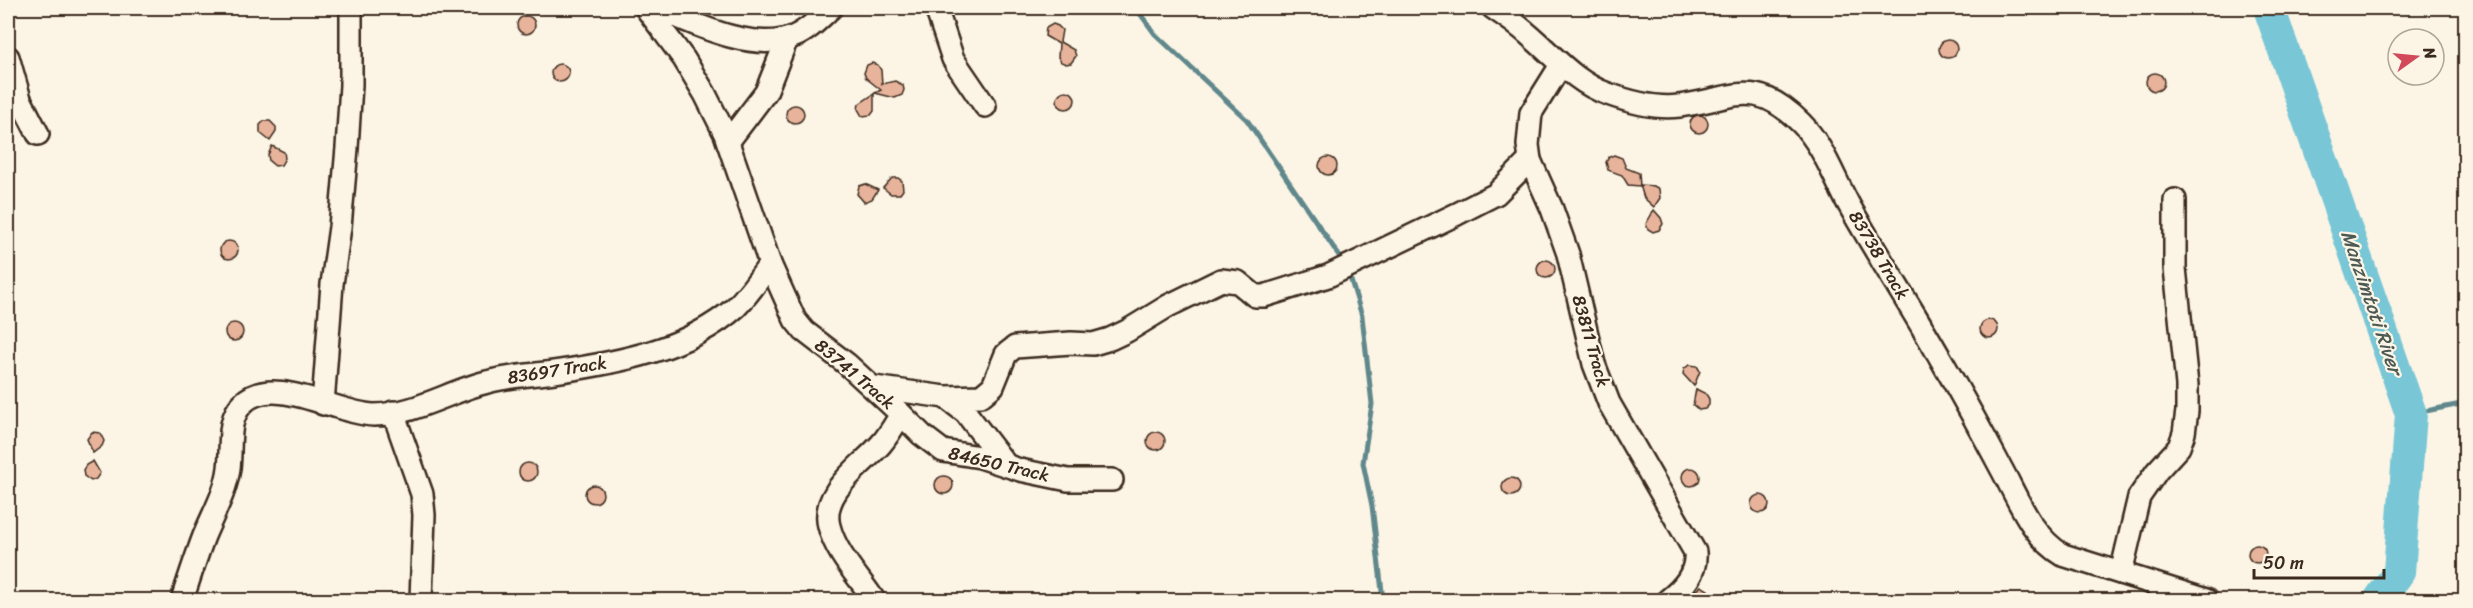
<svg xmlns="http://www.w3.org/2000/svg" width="2473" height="608" viewBox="0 0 2473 608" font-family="Sriracha,sans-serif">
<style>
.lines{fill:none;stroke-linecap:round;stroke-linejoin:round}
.stream{stroke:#60888c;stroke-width:5}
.river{stroke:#78c6d6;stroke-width:32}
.building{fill:#e8b39b;stroke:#3b2a1e;stroke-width:1.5}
.minor-casing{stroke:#3b2a1e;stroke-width:26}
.minor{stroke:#fcf5e5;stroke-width:21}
.labels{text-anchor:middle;stroke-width:4.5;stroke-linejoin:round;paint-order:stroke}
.street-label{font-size:18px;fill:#3b2a1e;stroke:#fcf5e5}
.water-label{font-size:20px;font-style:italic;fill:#4d5955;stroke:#fcf5e5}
</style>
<rect width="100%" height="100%" fill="#fcf5e5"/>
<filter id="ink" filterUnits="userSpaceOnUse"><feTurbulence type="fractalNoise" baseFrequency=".0167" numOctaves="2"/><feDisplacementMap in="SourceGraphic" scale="12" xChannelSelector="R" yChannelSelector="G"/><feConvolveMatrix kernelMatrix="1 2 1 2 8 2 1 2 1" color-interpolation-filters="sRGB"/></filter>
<g filter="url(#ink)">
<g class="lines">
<!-- stream -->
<g class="stream">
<path d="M1136 8 1155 34 1247 120 1344 263"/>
<path d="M1348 271 1362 316 1372 404 1363 463 1372 506 1383 600"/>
<path d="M2411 414 2466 403"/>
</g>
<!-- river -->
<path class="river" d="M2269 8 2411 414 2399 572 2379 600"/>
</g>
<!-- building -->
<g class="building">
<circle cx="526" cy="25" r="9"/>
<path d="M1053 24 1058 26 1062 30 1060 42 1074 50 1076 56 1071 63 1066 64 1061 62 1058 57 1059 44 1045 36 1046 28Z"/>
<circle cx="1948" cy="49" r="9"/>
<path d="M872 63 878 65 881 70 882 84 895 81 903 85 904 90 902 95 895 98 875 93 881 90 866 78 864 73 867 65Z"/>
<circle cx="560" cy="73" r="9"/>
<circle cx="2155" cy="82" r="9"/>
<circle cx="1066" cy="100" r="9"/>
<path d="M874 94V111L871 115 862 116 858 109 859 104Z"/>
<circle cx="795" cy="114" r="9"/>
<circle cx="1699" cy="124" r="9"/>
<path d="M264 121H270L276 127V132L270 141 260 133V125Z"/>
<path d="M272 146 284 152 285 158 281 165 275 166 269 161 268 155Z"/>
<path d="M1614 155 1622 158 1626 168 1639 173 1640 186 1628 185 1622 175 1608 170 1606 162 1609 157Z"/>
<circle cx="1328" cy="166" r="9"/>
<path d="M892 178H898L902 181 903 190 900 194H891L883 188Z"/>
<path d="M865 184 878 190 872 199 864 202 857 194 859 186Z"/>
<path d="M1640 185 1654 186 1659 189 1660 198 1654 207 1644 198Z"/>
<path d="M1654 210 1661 218 1663 224 1659 230 1653 232 1648 229 1646 224Z"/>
<circle cx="229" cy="250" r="9"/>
<circle cx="1546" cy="269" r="9"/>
<circle cx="1989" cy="329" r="9"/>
<circle cx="234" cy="332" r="9"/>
<path d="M1689 365 1697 366 1700 371 1694 386 1683 374 1684 369Z"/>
<path d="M1696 389 1706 394 1709 399V405L1705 409 1699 410 1693 405Z"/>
<path d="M92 432 100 433 104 441 102 446 93 453 87 439Z"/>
<circle cx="1156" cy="441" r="9"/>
<path d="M93 461 100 473 96 479 91 481 84 476 83 470 86 465Z"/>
<circle cx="528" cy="472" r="9"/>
<circle cx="1691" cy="477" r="9"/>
<circle cx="944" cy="485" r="9"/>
<circle cx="1511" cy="487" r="9"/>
<circle cx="594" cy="494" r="9"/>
<circle cx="1760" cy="504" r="9"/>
<circle cx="2257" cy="554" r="9"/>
<path d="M1701 586 1708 590 1714 600H1689Z"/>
</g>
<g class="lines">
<!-- minor casing -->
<g class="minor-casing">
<g id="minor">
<path d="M646 8 684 59 705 94 725 134 770 264 795 320 804 331 847 364 901 414C895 424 889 435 881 444 862 466 820 492 829 526 836 554 859 577 874 600"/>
<path d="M657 8C694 24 755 54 795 36 809 30 820 18 831 8"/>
<path d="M936 8 953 59 985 106"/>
<path d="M1493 8C1505 16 1518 25 1529 35 1554 56 1576 83 1608 94 1630 102 1656 109 1679 106 1735 99 1753 76 1801 123 1823 145 1834 178 1849 205 1878 257 1912 308 1942 361 1962 396 1982 432 2001 468 2018 499 2032 537 2063 555L2206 600"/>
<path d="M8 57 20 99 38 134"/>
<path d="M1561 65 1531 113 1528 145 1530 160 1552 209 1568 254 1594 364 1609 403 1695 552C1697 573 1683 588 1668 600"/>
<path d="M728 142 766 92 787 39"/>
<path d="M874 387 945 397 981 396 993 386 1006 354 1015 347 1071 343 1093 344 1110 339 1127 331 1168 306 1221 280 1238 282 1255 296H1264L1328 276 1457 214 1496 194 1530 160"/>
<path d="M945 397 966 413 1006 465"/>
<path d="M323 404 332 284 340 227 347 148 351 85V8"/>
<path d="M393 412 422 494 424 515 421 600"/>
<path d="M901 414 922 435 943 451 980 457 1020 470 1068 480H1112"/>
<path d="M2121 573 2139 497 2157 471 2179 447 2184 433 2187 411V385L2175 268V200"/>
<path d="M182 600C189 579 196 557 204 536 213 514 226 492 229 468 232 446 226 420 243 403 273 373 337 414 374 415 413 415 450 391 487 382 509 376 532 375 554 372 616 363 688 350 736 307 749 294 759 279 770 264"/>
</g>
</g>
<!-- minor -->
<use href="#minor" class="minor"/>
</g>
</g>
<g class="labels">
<!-- street labels -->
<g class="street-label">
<text transform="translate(1879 255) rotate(59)" y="6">83738 Track</text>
<text transform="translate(1591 341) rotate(74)" y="6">83811 Track</text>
<text transform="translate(557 370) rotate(-9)" y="6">83697 Track</text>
<text transform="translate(855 374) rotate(40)" y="6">83741 Track</text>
<text transform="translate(999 464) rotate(13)" y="6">84650 Track</text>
</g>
<!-- water labels -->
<g class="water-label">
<text transform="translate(2372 302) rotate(71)" y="7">Manzimtoti River</text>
</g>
</g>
<!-- margin -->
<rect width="2473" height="608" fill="none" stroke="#fcf5e5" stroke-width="30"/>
<rect x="15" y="15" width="2443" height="578" fill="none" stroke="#3b2a1e" stroke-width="2" filter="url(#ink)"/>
<!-- north arrow -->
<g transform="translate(2416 57) rotate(75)"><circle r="28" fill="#fcf5e5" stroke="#afa495" stroke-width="1.5"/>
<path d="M0-4.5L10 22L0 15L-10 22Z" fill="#d1495b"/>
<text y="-9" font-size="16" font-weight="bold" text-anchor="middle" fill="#3b2a1e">N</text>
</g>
<!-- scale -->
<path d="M2254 569v9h130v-9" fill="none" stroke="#3b2a1e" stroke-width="3"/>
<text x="2263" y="569" font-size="18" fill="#3b2a1e" stroke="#fcf5e5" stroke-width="4.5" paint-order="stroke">50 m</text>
</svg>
